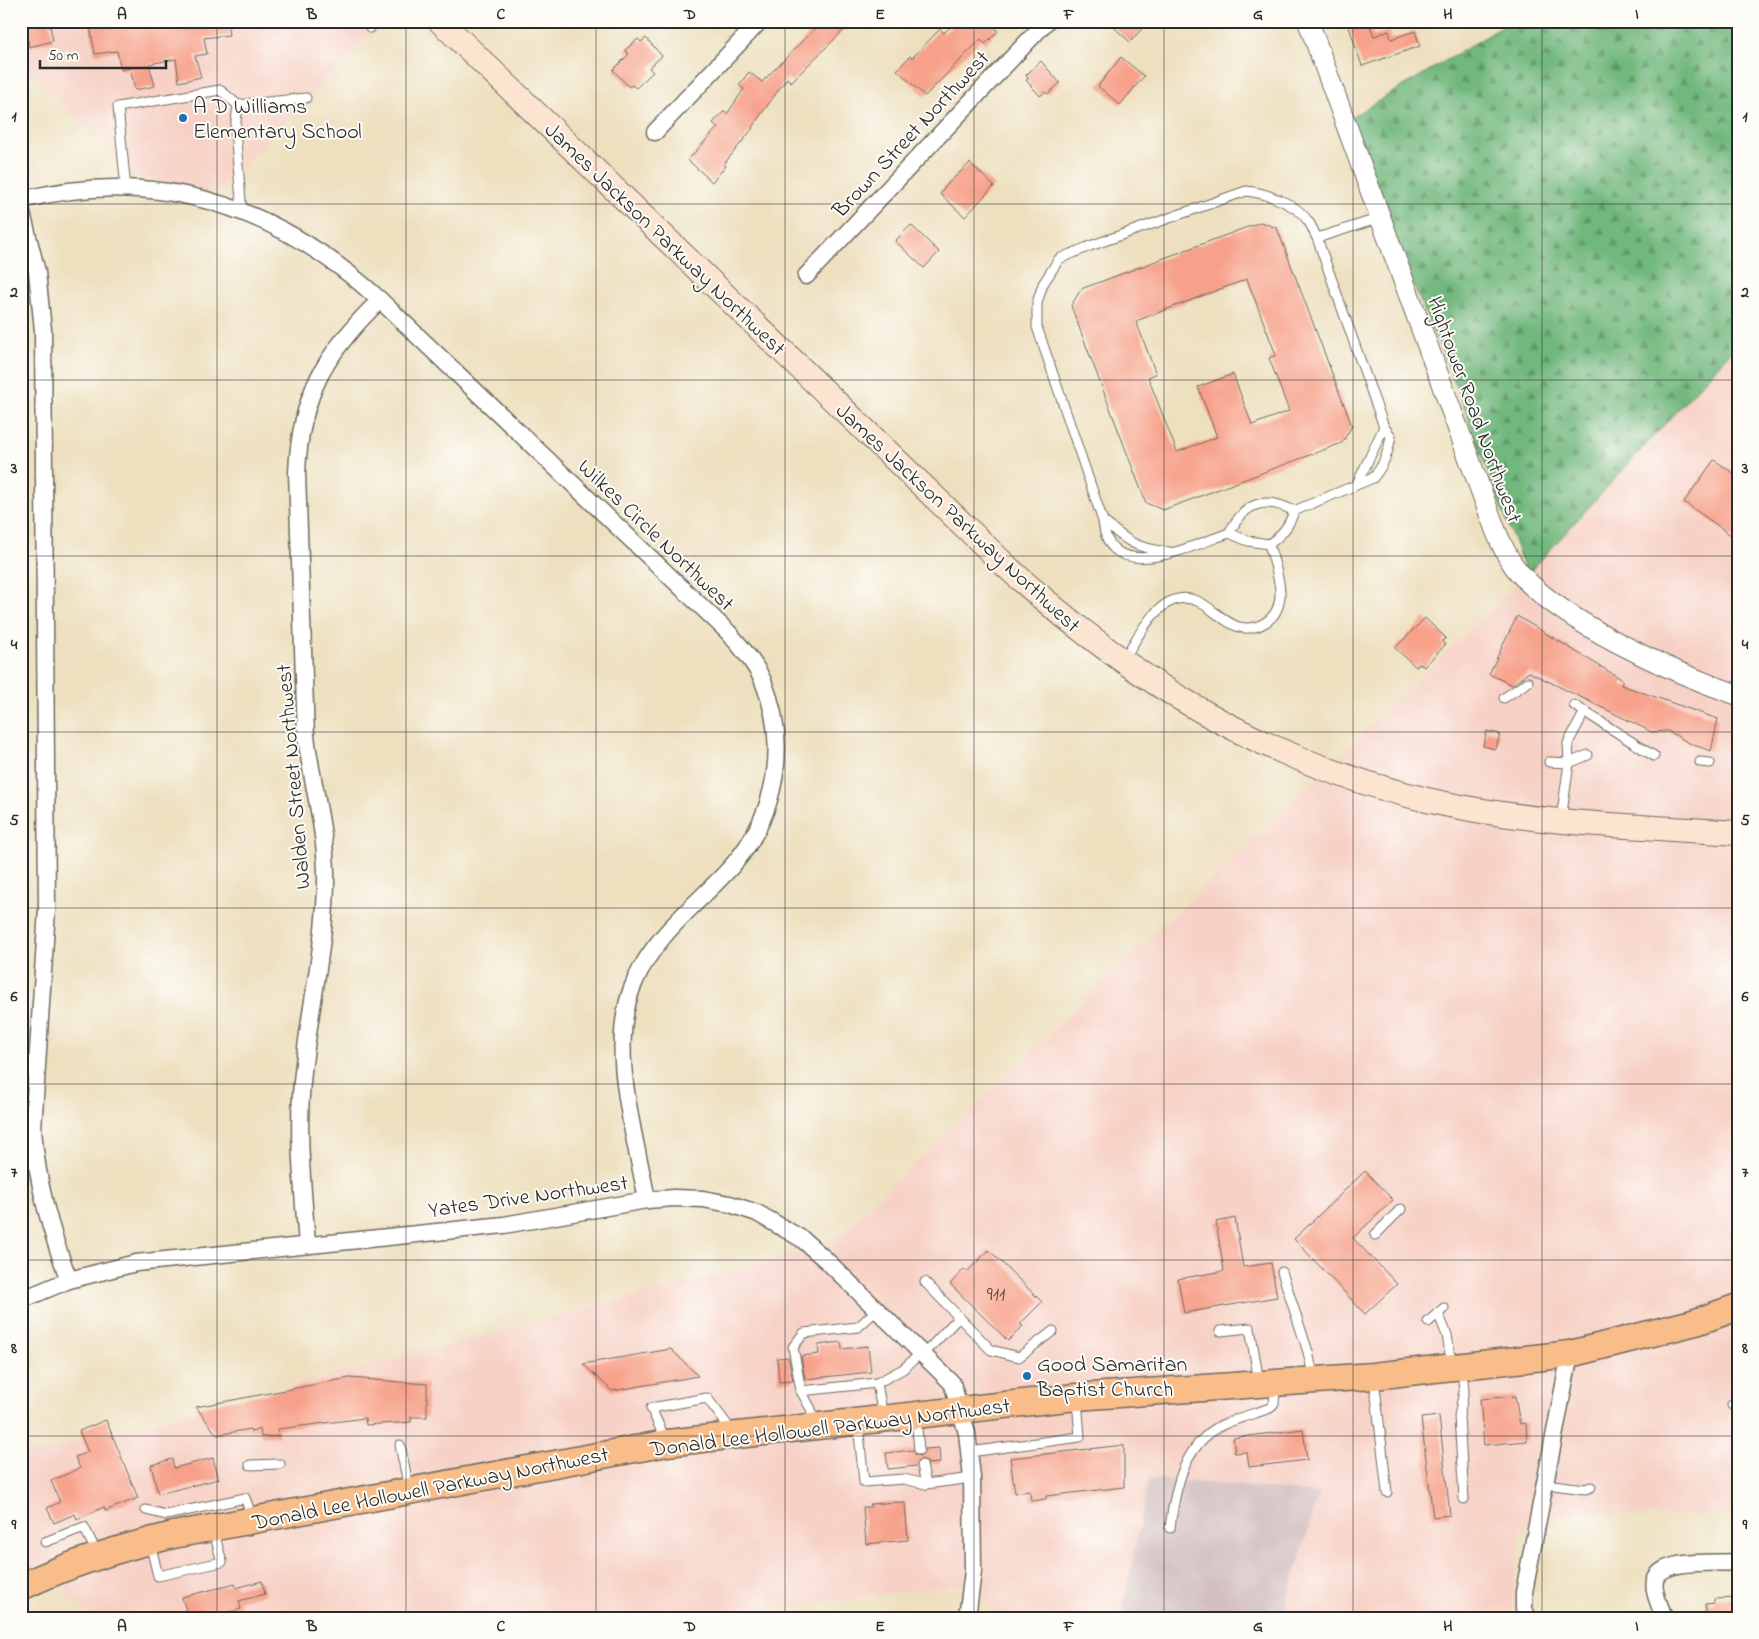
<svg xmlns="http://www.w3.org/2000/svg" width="1759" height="1639" viewBox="0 0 1759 1639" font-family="'Indie Flower',sans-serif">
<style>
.built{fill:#f7d1c6}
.industrial{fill:#d2bfbf}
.forest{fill:url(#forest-firs);stroke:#4e7254}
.building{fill:#f7a18a;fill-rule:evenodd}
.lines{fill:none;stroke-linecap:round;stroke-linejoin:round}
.service-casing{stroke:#6f6a5f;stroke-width:11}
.minor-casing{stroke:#6f6a5f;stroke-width:19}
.tertiary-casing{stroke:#6f6a5f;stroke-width:22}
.secondary-casing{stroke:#6f6a5f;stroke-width:26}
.primary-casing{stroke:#6f6a5f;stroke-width:29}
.service{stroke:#fff;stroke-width:9}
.minor{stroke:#fff;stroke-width:16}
.tertiary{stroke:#fff;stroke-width:20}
.secondary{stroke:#fce5d0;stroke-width:24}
.primary{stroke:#f8bd89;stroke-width:26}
.grid{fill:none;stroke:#2b2b2b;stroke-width:1;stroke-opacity:0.55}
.poi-dot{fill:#1f6fb2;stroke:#fdfcf7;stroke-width:2}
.labels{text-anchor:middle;stroke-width:4;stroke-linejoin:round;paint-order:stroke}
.number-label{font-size:20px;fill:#5e4843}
.poi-label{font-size:22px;fill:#2b2b2b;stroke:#fdfcf7;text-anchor:start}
.street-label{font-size:22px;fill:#2b2b2b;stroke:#fdfcf7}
.neatline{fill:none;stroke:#2b2b2b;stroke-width:2}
.grid-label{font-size:16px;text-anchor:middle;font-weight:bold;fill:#2b2b2b}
</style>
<defs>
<pattern id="forest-firs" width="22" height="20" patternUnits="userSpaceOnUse" patternTransform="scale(1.25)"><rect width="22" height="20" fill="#71b87d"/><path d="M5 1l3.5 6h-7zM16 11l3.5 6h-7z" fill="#5d9667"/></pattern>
</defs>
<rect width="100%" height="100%" fill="#fdfcf7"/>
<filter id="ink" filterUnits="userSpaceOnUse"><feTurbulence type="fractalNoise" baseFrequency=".02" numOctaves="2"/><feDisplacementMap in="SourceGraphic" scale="10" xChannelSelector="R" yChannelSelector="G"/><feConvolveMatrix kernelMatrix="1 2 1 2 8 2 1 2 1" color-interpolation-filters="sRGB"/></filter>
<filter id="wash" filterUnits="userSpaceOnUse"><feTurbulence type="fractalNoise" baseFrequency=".0096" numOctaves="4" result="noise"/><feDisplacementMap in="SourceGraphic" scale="20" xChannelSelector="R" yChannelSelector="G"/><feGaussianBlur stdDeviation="1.12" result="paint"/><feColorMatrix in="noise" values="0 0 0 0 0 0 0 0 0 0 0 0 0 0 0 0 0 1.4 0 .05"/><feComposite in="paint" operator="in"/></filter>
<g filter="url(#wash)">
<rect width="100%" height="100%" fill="#eee0bf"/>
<!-- built -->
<g class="built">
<path d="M21 21H384L215 193 133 175 21 61Z"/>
<path d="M1738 344V1515H1560L1520 1529 1512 1607 1515 1618H1000L964 1584 701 1618H91L60 1584 21 1604V1457L830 1245 1527 575Z"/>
</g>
<!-- industrial -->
<path class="industrial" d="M1149 1478 1319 1493 1282 1618H1121Z"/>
<!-- forest -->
<path class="forest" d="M1512 21H1738V344L1527 575 1449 368 1343 122Z"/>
<g id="blocks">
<!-- building -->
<g class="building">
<path d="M24 21H49L53 41 29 47Z"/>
<path d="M89 21H227L229 35 204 38 207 54 195 56 201 77 179 82 176 59 149 64 155 86 135 90 130 68 121 70 117 51 95 54Z"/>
<path d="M822 21H853L791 82 787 78 752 127 753 128 724 164 726 166 712 182 688 160 718 127 713 123 724 111 727 114 744 89 739 85 749 72 762 82Z"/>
<path d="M957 21H988L998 31 985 44 981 39 925 96 897 70 910 56 912 58 940 29 944 33Z"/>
<path d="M1107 21H1149L1130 42Z"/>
<path d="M1347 21H1368L1374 36 1389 31 1391 39 1415 31 1420 46 1362 66Z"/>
<path d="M646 38 662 56 649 68 653 72 636 88 632 85 629 87 613 70 629 54 625 50 638 39 641 42Z"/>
<path d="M1121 57 1144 76 1120 105 1098 86Z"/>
<path d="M1041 61 1060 83 1048 94 1045 92 1040 96 1026 80 1029 78 1026 75Z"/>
<path d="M970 163 994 186 965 217 940 194 945 186Z"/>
<path d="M1261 222 1277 228 1352 426 1342 443 1163 510 1146 503 1071 306 1081 289ZM1247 279 1276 355 1269 358 1289 411 1252 425 1233 374 1198 387 1217 437 1177 452 1148 377 1156 374 1136 321Z"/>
<path d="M911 225 939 252 924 268 895 241Z"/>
<path d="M1714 460 1738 476V540L1684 502Z"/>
<path d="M1517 616 1623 680 1621 685 1718 719 1711 751 1691 744 1668 731 1652 732 1529 672 1512 685 1489 674Z"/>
<path d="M1425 618 1446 638 1442 641 1445 645 1424 667 1419 663 1416 667 1395 648Z"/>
<path d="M1487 731 1500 734 1496 749 1483 746Z"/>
<path d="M1365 1171 1393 1200 1353 1238 1397 1284 1365 1314 1294 1239Z"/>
<path d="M1235 1218 1243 1267 1271 1263 1277 1297 1184 1313 1178 1279 1224 1271 1216 1222Z"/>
<path d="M989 1250 1042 1302 1020 1324 1023 1326 1008 1341 950 1284 964 1269 967 1272Z"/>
<path d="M841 1342 842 1349 868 1346 871 1372 805 1379 801 1356 819 1354 818 1345Z"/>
<path d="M671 1349 698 1376 612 1391 583 1364Z"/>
<path d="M788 1357 793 1381 779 1382 777 1358Z"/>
<path d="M349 1378 427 1384V1417H411V1422L366 1425 365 1418 278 1429 279 1436 261 1437 260 1429 251 1432 250 1429 217 1435 196 1407Z"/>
<path d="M1515 1396 1520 1424 1526 1423 1527 1441 1484 1445 1480 1399Z"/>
<path d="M1439 1416 1450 1515 1433 1517 1421 1418Z"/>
<path d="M106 1420 138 1498 105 1511 104 1507 77 1519 75 1514 54 1523 47 1508 60 1502 51 1481 80 1468 75 1457 88 1452 79 1431Z"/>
<path d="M1303 1429 1307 1460 1249 1467 1247 1452 1235 1453 1233 1438Z"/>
<path d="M1124 1445V1487L1046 1496V1499L1031 1501 1030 1491 1015 1493 1010 1458Z"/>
<path d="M939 1448 940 1463 928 1464 926 1461 921 1459 916 1466 888 1469 886 1453 913 1450 916 1455 920 1456 925 1449Z"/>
<path d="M213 1458 219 1479 158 1494 151 1465 172 1459 174 1468Z"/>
<path d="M897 1502 905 1503 908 1540 866 1544 863 1507H871L870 1504Z"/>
<path d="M262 1581 265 1594 239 1601 241 1609 208 1618H188L182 1597 235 1584 236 1588Z"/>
<path d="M1738 1598V1618H1705V1604L1714 1603V1599Z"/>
</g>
</g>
</g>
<g filter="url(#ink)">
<use href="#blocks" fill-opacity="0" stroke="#6f6a5f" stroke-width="1"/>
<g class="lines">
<!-- service casing -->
<g class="service-casing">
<g id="service">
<path d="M370 28 375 21"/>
<path d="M238 105 235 130 242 212"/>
<path d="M126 189 118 107 220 90 238 105 306 98"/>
<path d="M1317 238 1380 218"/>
<path d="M1357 484 1384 427"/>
<path d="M1103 521C1128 542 1137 549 1170 552"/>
<path d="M1229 533C1245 503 1264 495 1294 511"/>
<path d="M1123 660C1136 641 1151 608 1174 600 1211 587 1226 647 1266 622 1292 605 1275 568 1269 544L1248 541 1229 533C1193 545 1108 588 1103 521L1037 327V303L1043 284 1059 259 1090 246 1246 191C1266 193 1296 203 1308 221 1312 226 1314 233 1317 238L1384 427 1391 436C1388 453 1384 465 1373 478L1294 511C1290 525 1281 536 1269 544"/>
<path d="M1504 698 1528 682"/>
<path d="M1574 705 1654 756"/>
<path d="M1549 762 1569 763 1588 755"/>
<path d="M1700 762 1710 763"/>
<path d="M1561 820 1569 763 1568 743 1585 711"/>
<path d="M1375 1235 1401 1209"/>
<path d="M1282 1272 1308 1352 1314 1379"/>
<path d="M925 1282 991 1350 1019 1357 1053 1331"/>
<path d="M1438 1313 1447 1335 1452 1366"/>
<path d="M1428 1322 1444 1308"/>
<path d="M1220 1331 1250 1328 1259 1382"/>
<path d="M923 1355 959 1317"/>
<path d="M1462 1368 1464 1391 1459 1416 1464 1499"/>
<path d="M1374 1378 1387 1492"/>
<path d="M877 1383 883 1417"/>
<path d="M801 1391 877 1383 903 1369 921 1353"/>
<path d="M1732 1405 1738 1403"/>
<path d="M916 1417 919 1450"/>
<path d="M858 1424 864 1482 903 1479 926 1484 972 1478"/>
<path d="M814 1425 811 1409 801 1391 793 1347 804 1333 858 1327 877 1310"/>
<path d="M666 1441 651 1408 707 1398 732 1431"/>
<path d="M400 1445 409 1488"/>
<path d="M970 1452 1080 1437 1077 1400"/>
<path d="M250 1465 280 1464"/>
<path d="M922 1465 926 1484"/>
<path d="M1545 1484 1585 1489 1591 1487"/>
<path d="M146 1510 166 1515 245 1498 252 1517"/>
<path d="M1170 1528C1175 1489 1183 1445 1222 1425 1237 1418 1254 1414 1270 1408L1274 1403 1276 1384"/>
<path d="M45 1542 84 1527 97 1553"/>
<path d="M150 1543 158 1576 222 1562 213 1529"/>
</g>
</g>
<!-- minor casing -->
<g class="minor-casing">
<g id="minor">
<path d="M655 132 760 21"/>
<path d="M21 200C159 166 277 206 380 300L728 632C741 647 755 663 763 681 789 744 777 815 732 866 699 903 655 934 635 981 606 1044 635 1134 647 1200"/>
<path d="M21 209 37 272 43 330 47 909 33 1129C37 1183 50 1230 69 1280"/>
<path d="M806 276 1047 21"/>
<path d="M307 1245C303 1190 297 1136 302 1082 308 1015 325 950 326 882 327 832 312 785 306 736L297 473C300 395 325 353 380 300"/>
<path d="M21 1300 69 1280 136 1263 504 1225 647 1200 674 1198 703 1199 730 1204 757 1213 802 1239 826 1260 952 1383 967 1433 972 1478 973 1571 967 1618"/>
<path d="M1528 1618 1524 1609V1592L1570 1354"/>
<path d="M1664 1618C1661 1607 1652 1592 1655 1580 1662 1557 1718 1564 1738 1562"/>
</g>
</g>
<!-- tertiary casing -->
<g class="tertiary-casing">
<path id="tertiary" d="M1308 21 1491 518C1497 535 1504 552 1514 566 1553 619 1676 674 1738 695"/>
</g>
<!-- secondary casing -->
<g class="secondary-casing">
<path id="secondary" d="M440 21 1007 567C1131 680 1262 760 1427 800 1528 824 1634 826 1738 833"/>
</g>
<!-- primary casing -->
<g class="primary-casing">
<path id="primary" d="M21 1587C70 1563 121 1548 173 1535L667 1443 1076 1397 1373 1376 1570 1354 1696 1322 1738 1307"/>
</g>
<!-- service -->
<use href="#service" class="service"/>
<!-- minor -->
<use href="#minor" class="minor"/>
<!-- tertiary -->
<use href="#tertiary" class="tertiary"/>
<!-- secondary -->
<use href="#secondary" class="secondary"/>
<!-- primary -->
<use href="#primary" class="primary"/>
</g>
</g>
<!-- grid -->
<path class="grid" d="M217 21V1618M406 21V1618M596 21V1618M785 21V1618M974 21V1618M1164 21V1618M1353 21V1618M1542 21V1618M21 204H1738M21 380H1738M21 556H1738M21 732H1738M21 908H1738M21 1084H1738M21 1260H1738M21 1436H1738"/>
<!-- markers -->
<g class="poi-dot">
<circle cx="183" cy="118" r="5"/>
<circle cx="1027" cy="1376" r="5"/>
</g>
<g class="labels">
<!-- number labels -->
<g class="number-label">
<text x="996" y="1300">911</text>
</g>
<!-- poi labels -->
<g class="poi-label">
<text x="193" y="113">A D Williams<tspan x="193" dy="25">Elementary School</tspan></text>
<text x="1037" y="1371">Good Samaritan<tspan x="1037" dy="25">Baptist Church</tspan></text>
</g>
<!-- street labels -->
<g class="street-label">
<text transform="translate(910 133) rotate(-47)" y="8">Brown Street Northwest</text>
<text transform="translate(666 238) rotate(44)" y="8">James Jackson Parkway Northwest</text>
<text transform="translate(1476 409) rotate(70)" y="8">Hightower Road Northwest</text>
<text transform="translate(959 517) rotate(43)" y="8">James Jackson Parkway Northwest</text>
<text transform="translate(657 534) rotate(44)" y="8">Wilkes Circle Northwest</text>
<text transform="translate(292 777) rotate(-95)" y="8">Walden Street Northwest</text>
<text transform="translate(528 1195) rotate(-8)" y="8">Yates Drive Northwest</text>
<text transform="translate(830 1426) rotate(-7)" y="8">Donald Lee Hollowell Parkway Northwest</text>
<text transform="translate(430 1487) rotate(-11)" y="8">Donald Lee Hollowell Parkway Northwest</text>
</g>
</g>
<!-- margin -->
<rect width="1759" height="1639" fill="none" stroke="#fdfcf7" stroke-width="55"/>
<!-- scale -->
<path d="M40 60v8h126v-8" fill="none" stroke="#2b2b2b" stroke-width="2.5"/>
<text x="48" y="60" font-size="15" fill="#2b2b2b" stroke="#fdfcf7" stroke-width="4" paint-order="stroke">50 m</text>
<rect x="28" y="28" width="1704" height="1584" class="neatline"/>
<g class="grid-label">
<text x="122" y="19">A</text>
<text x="312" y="19">B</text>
<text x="501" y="19">C</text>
<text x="690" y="19">D</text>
<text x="880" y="19">E</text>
<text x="1069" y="19">F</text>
<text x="1258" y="19">G</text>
<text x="1448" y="19">H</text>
<text x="1637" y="19">I</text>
<text x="14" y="121">1</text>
<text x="1745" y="121">1</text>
<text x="14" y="297">2</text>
<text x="1745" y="297">2</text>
<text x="14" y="473">3</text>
<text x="1745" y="473">3</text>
<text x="14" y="649">4</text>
<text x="1745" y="649">4</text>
<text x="14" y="825">5</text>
<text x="1745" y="825">5</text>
<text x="14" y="1001">6</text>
<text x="1745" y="1001">6</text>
<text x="14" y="1177">7</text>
<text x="1745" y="1177">7</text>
<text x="14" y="1353">8</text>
<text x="1745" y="1353">8</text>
<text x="14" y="1529">9</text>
<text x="1745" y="1529">9</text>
<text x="122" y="1631">A</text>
<text x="312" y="1631">B</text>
<text x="501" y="1631">C</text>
<text x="690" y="1631">D</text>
<text x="880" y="1631">E</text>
<text x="1069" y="1631">F</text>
<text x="1258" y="1631">G</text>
<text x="1448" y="1631">H</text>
<text x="1637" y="1631">I</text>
</g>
</svg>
